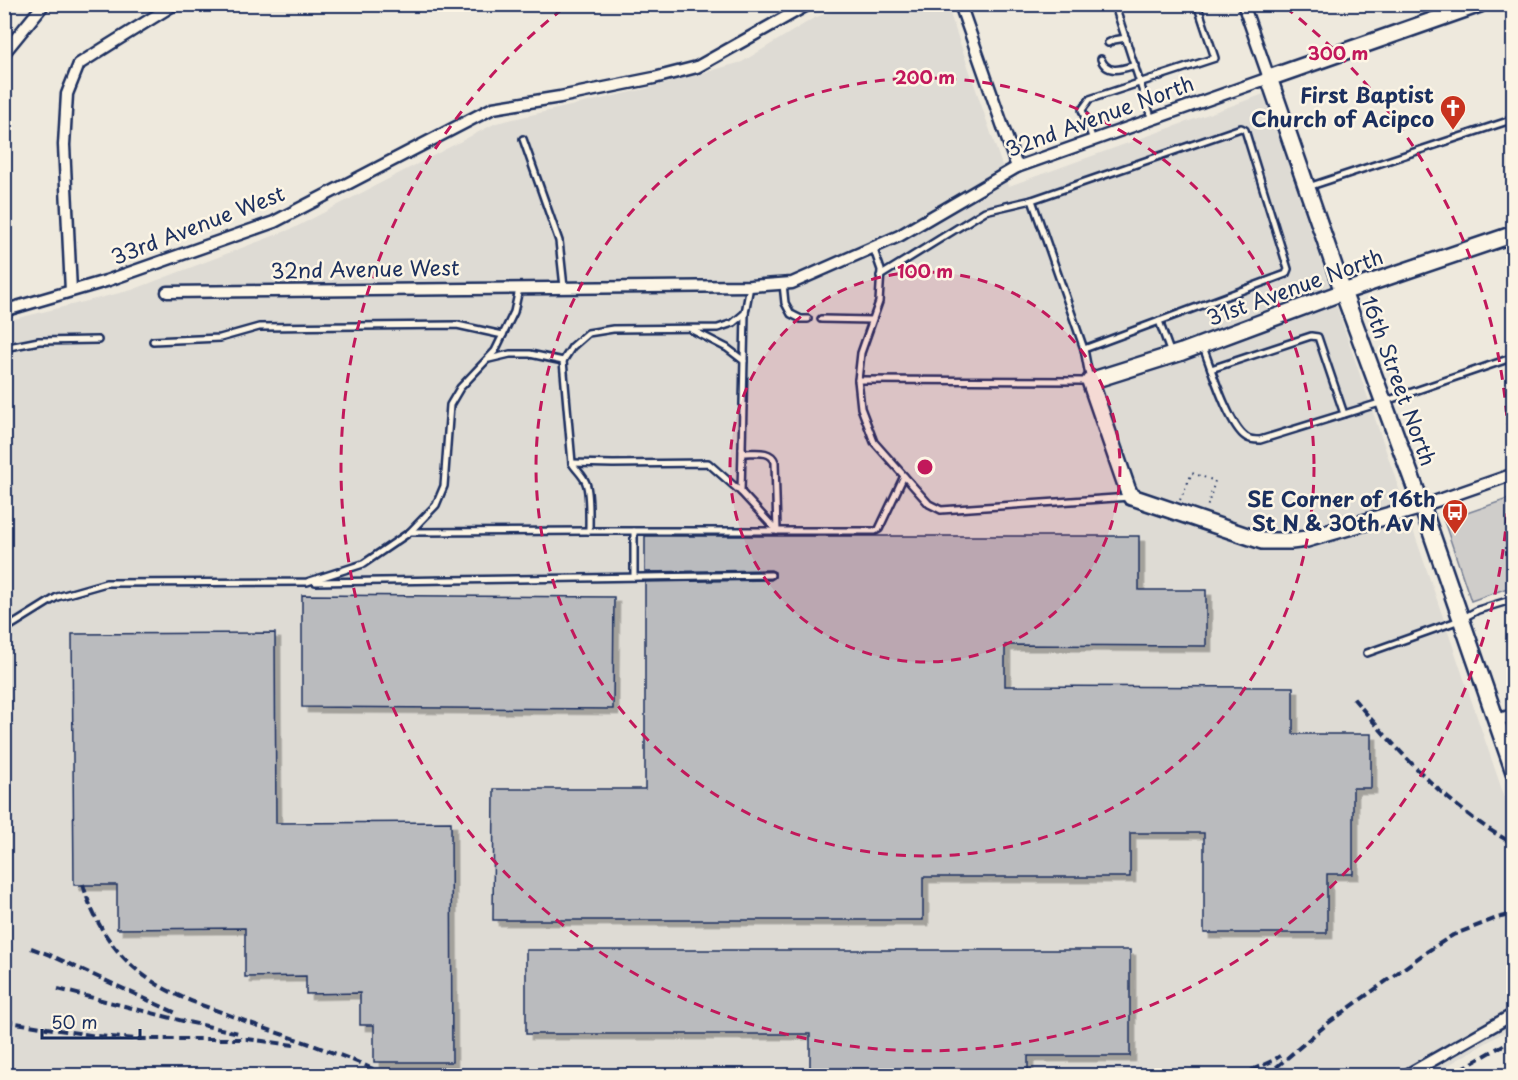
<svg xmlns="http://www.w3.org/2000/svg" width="1518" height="1080" viewBox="0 0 1518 1080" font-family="'Playpen Sans',sans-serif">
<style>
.built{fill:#dedbd4}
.green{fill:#cfcdca;stroke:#757e94;stroke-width:1.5}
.building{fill:#babbbe;stroke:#1b2f5e;stroke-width:1.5;filter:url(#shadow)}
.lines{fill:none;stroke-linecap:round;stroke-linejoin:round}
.lane-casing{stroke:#1b2f5e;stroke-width:10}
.street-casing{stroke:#1b2f5e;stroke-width:15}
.secondary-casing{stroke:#1b2f5e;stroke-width:20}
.path{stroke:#1b2f5e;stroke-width:2;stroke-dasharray:1.5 4.5;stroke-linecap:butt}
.lane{stroke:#fcf5e5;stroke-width:5}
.street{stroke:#fcf5e5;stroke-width:10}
.secondary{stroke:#fcf5e5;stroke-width:15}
.rail{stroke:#1b2f5e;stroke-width:4;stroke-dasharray:9 4.5;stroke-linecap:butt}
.ring{fill:none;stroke:#c2185b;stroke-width:3;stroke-dasharray:10 8}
.labels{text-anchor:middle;stroke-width:5;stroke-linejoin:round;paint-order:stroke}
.poi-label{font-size:21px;font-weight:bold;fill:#1b2f5e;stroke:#fcf5e5;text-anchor:end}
.street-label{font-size:21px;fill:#1b2f5e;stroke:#fcf5e5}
.centre{fill:#c2185b;stroke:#fcf5e5;stroke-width:3}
.ring-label{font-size:18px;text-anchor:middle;font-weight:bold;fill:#c2185b;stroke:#fcf5e5;stroke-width:5;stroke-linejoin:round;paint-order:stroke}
</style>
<defs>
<filter id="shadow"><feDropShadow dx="5.5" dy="5.5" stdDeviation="0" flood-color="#0004"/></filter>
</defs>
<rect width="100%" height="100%" fill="#eee9dd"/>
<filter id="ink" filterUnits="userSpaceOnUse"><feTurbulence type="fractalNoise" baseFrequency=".0167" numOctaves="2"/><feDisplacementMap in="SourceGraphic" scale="12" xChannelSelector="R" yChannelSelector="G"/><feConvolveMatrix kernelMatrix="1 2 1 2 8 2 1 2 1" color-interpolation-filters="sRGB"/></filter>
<g filter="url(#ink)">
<!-- built -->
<path class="built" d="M851 5H947L1009 186 1264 94 1513 822V1027L1430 1076H5V324L10 320 132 290 294 228 496 123 645 89 742 62 814 18Z"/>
<!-- green -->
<path class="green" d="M1513 497V586L1471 601 1444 521Z"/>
<!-- building -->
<g class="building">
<path d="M645 536H1139V590H1206V646L1005 645V686L1293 687V734H1371V788H1353V874H1327V933H1204V833H1130V877H923V920H493L494 789H645V582L771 580 775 577V572L771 570 645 572Z"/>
<path d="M302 595 614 597 613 709 302 707Z"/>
<path d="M275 633 276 823 451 822 452 1062H374V1025H360V993L306 994V976L245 977V928L117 929V885H74L72 634Z"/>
<path d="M526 950H1130V1056H1028V1076H810V1034H526Z"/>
</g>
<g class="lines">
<!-- lane casing -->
<g class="lane-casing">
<g id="lane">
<path d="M1116 9 1152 120"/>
<path d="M1108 43 1114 40 1126 38"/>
<path d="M1101 59C1107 75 1122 69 1135 65"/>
<path d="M523 139 559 241 564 287"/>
<path d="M1093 140 1082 110 1090 99 1215 58 1197 4"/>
<path d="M1308 187 1514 119"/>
<path d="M1032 200 1241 128 1245 130 1288 269 1286 274 1084 349"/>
<path d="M873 247 881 270 879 302 861 353 858 380 861 408 874 442 929 504 941 510 1130 497"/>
<path d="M783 284 785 303 791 314 801 319H808"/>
<path d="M750 286 745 313 742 449 745 453C756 453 771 450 775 462L777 531"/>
<path d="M745 313 733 323 718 328 613 329 588 333 572 347 563 361 572 463C576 470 583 475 586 483 590 493 589 519 589 531H875L879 529 904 476"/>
<path d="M821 319 872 320"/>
<path d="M1159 321 1171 354"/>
<path d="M692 330 727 348 744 361"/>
<path d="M153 341 220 338 259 327 457 325 503 335"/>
<path d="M1203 347C1211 368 1229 426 1246 437 1250 440 1255 440 1260 440L1383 402 1514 357"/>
<path d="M4 348 39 341 98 340"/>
<path d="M489 359 510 354H530L563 361"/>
<path d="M1211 369 1311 336 1318 337 1344 414"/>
<path d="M858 380 1090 381 1084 349 1032 200 985 211 880 276"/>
<path d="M572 463 613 464 708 463 741 492 777 531"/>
<path d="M741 492 742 449"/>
<path d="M410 532 589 531"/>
<path d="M634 577V531"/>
<path d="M315 582 771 575"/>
<path d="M4 630 57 597 106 583 307 582 363 564 410 532 436 505 444 486 450 405 460 388 495 351 514 312 519 289"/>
<path d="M1367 653 1460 620 1478 610 1514 599"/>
</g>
</g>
<!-- street casing -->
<g class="street-casing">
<g id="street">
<path d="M960 4 1017 167"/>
<path d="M4 53 44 4"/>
<path d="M71 291 64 145 67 94 79 64 109 45 175 4"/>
<path d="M167 292 750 286 792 283 899 236 1017 167 1269 78 1243 4"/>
<path d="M4 312 13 308 106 281 274 222 493 108 560 97 654 78 697 67 809 4"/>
<path d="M1422 506 1514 474"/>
<path d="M1496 721 1514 714"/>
<path d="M1405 1076 1514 1014"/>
</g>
</g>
<!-- secondary casing -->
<g class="secondary-casing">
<g id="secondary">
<path d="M1480 4 1269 78 1343 292 1422 506 1514 772"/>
<path d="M1422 506 1307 539 1291 541H1262L1135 498 1131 497 1127 488 1090 381 1182 352 1343 292 1514 234"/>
</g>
</g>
<!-- path -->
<path class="path" d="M1180 500 1192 473 1215 481 1207 508"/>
<!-- lane -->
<use href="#lane" class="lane"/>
<!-- street -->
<use href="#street" class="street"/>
<!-- secondary -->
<use href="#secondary" class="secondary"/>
<!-- rail -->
<g class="rail">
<path d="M1353 698C1399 752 1450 810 1514 844"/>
<path d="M83 884C93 922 116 957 149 979 172 995 198 1004 224 1013 252 1024 281 1034 310 1044 335 1054 362 1062 386 1076"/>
<path d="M31 948 50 955 176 1013"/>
<path d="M58 989 183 1021 239 1033"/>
<path d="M4 1021 96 1036 138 1039H247L294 1045"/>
<path d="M1239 1076 1272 1061 1280 1056"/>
<path d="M1266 1076 1327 1024 1425 953 1453 935 1497 918 1514 914"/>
<path d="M1449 1076 1514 1039"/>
</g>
</g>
</g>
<!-- distance rings -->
<circle cx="925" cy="467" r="195" fill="#c2185b" fill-opacity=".12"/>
<g class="ring">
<circle cx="925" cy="467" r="195"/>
<circle cx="925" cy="467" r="389"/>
<path d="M1285 7A584 584 0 1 1 565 7"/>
</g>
<!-- icons -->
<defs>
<g id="church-pin" transform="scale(1.35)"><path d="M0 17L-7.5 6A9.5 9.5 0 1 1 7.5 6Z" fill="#c8321e" stroke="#fcf5e5"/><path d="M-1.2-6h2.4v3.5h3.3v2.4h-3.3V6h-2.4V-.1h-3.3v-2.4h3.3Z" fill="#fff"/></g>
<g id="bus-pin" transform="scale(1.35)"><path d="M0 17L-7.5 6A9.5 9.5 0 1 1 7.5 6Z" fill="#c8321e" stroke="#fcf5e5"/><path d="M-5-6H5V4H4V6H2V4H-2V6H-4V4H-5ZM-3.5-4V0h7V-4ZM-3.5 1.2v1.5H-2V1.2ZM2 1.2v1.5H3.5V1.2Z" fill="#fff"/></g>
</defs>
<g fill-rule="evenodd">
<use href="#church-pin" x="1453" y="108"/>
<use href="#bus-pin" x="1455" y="512"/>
</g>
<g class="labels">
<!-- poi labels -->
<g class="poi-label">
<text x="1434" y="103">First Baptist<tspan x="1434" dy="24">Church of Acipco</tspan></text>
<text x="1436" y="507">SE Corner of 16th<tspan x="1436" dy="24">St N &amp; 30th Av N</tspan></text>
</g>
<!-- street labels -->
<g class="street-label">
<text transform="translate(1100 117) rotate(-20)" y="7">32nd Avenue North</text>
<text transform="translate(198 226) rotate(-21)" y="7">33rd Avenue West</text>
<text transform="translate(365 270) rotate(-1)" y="7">32nd Avenue West</text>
<text transform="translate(1295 288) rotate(-20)" y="7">31st Avenue North</text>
<text transform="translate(1398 381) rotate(70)" y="7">16th Street North</text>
</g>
</g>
<circle cx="925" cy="467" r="9" class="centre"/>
<g class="ring-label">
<text x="1338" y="60">300 m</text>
<text x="925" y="84">200 m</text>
<text x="925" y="278">100 m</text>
</g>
<!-- margin -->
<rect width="1518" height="1080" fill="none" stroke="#fcf5e5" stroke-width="24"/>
<rect x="12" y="12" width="1494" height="1056" fill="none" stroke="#1b2f5e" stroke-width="2" filter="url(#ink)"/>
<!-- scale -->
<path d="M42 1029v9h98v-9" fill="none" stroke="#1b2f5e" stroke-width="3"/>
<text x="51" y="1029" font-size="18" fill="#1b2f5e" stroke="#fcf5e5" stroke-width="4.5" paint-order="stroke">50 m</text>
</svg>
